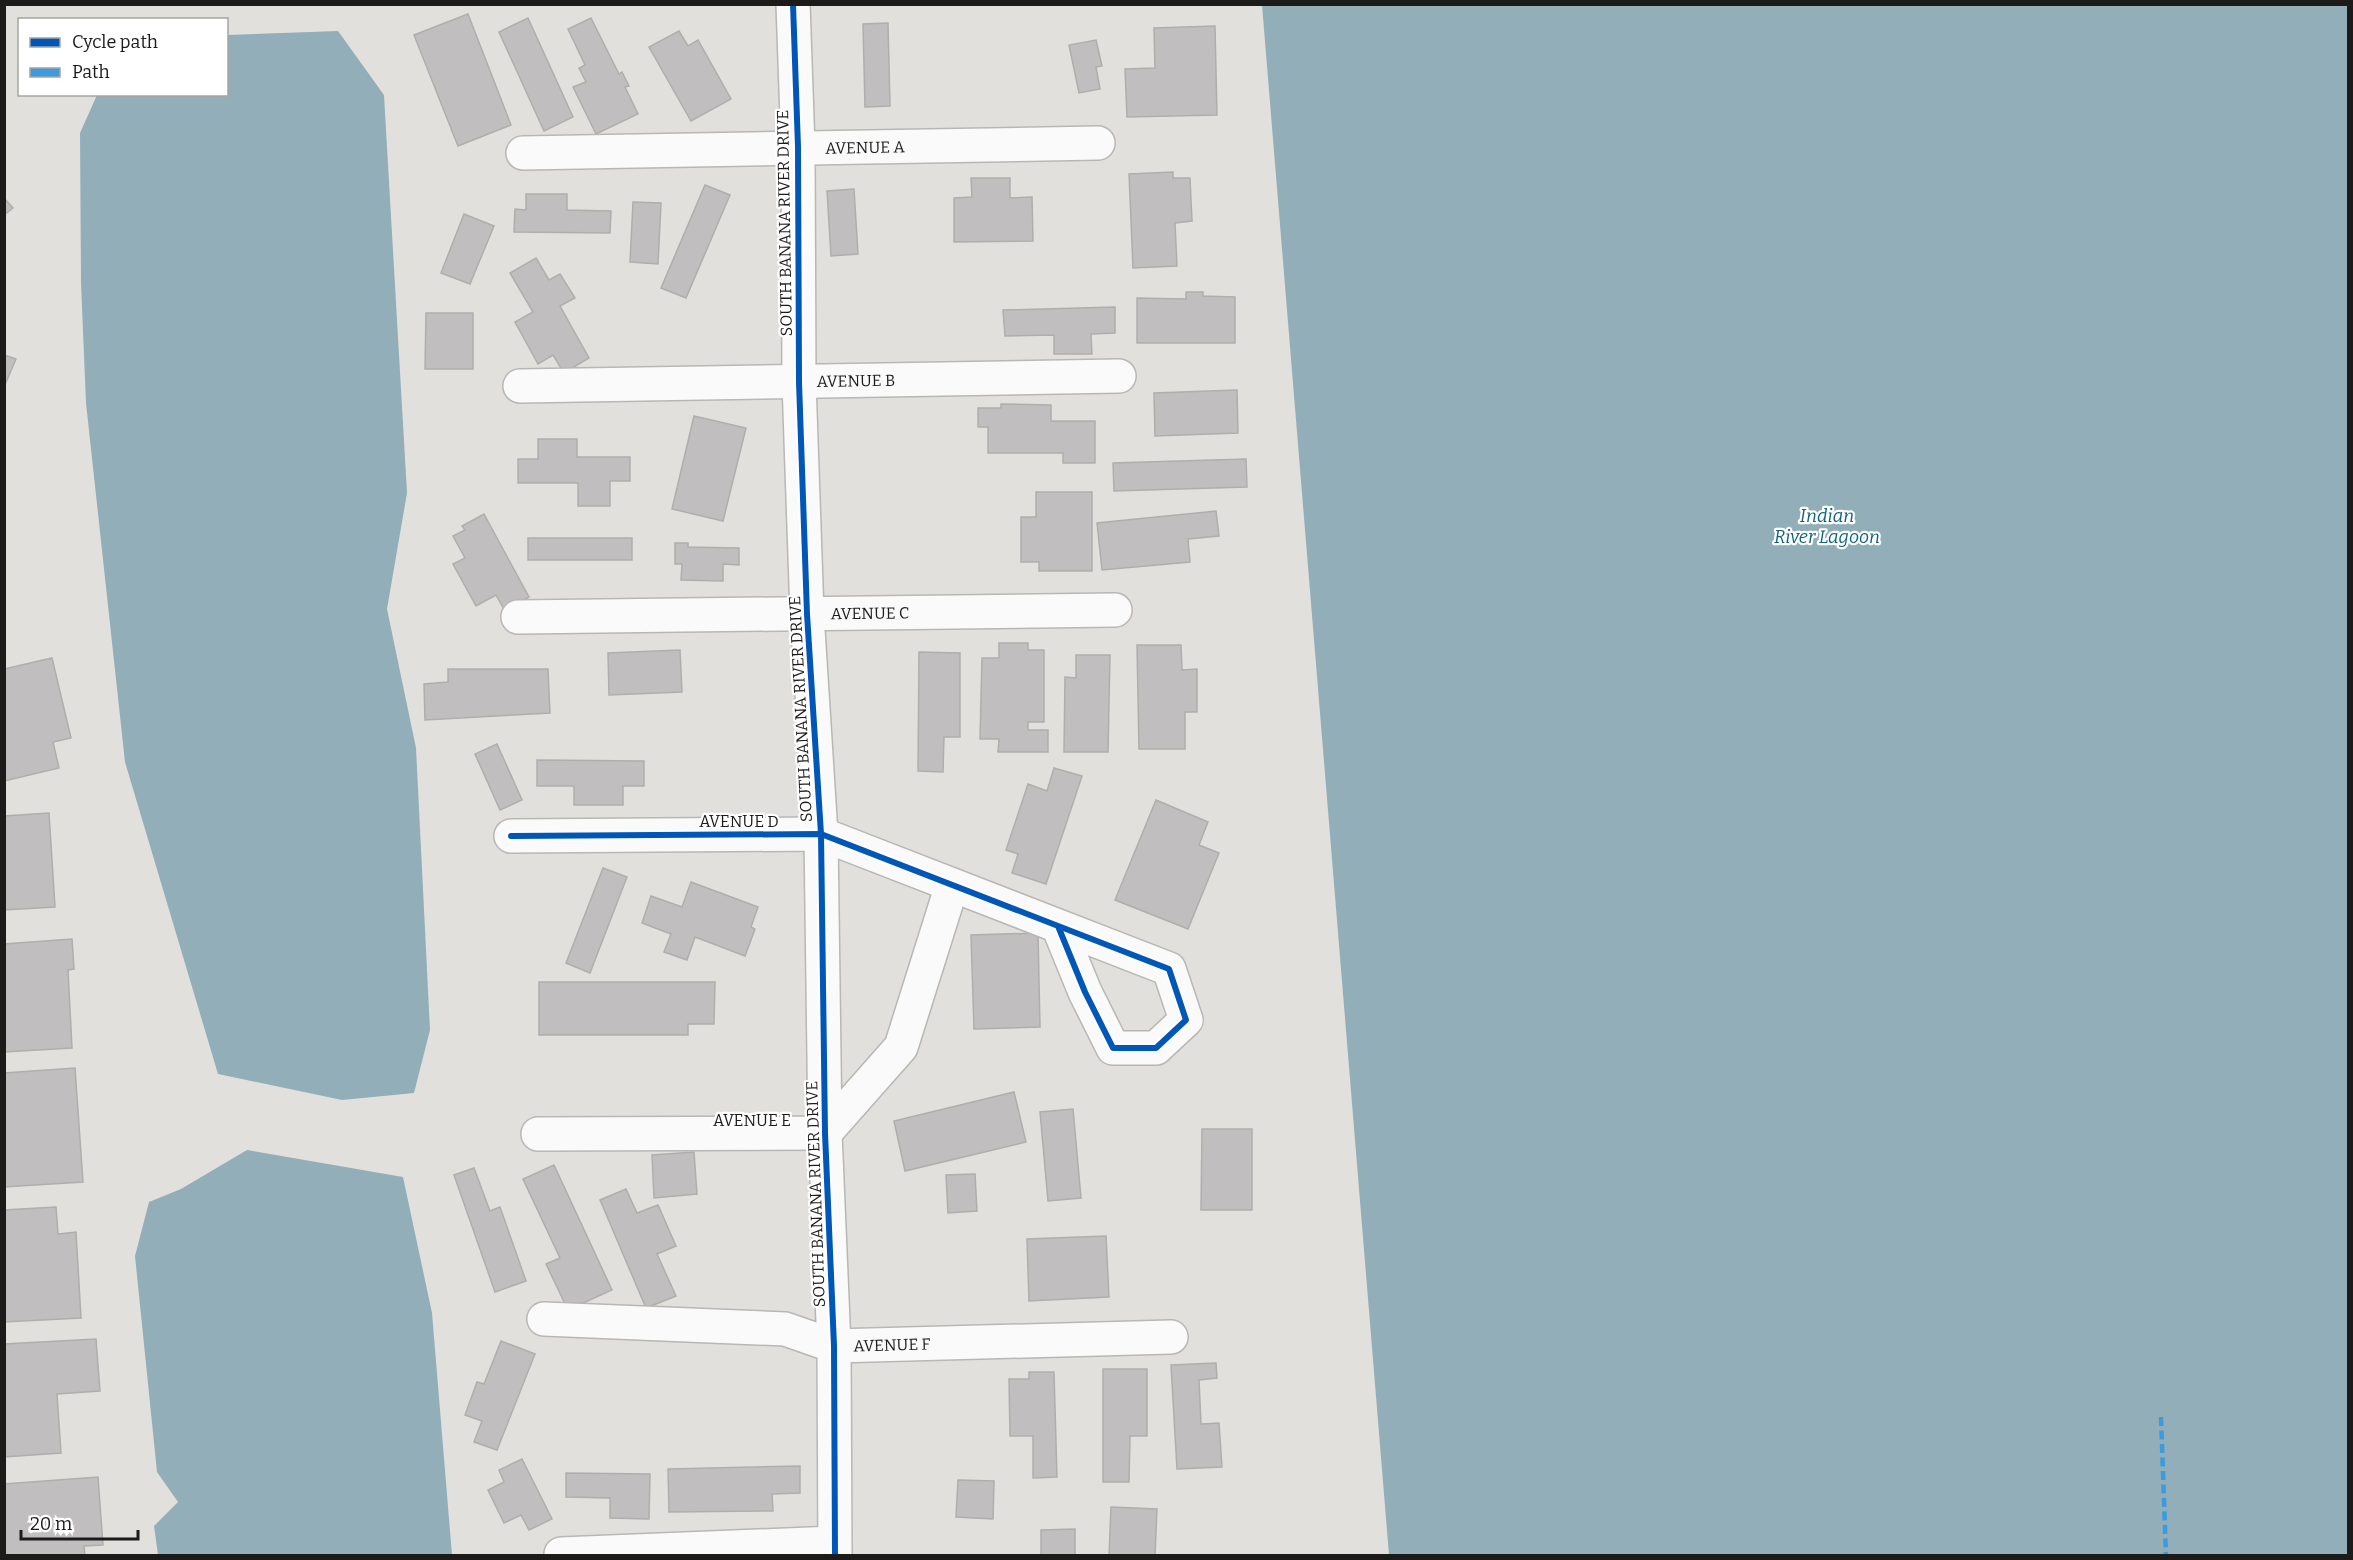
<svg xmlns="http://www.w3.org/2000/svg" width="2353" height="1560" viewBox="0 0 2353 1560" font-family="Bitter,serif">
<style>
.water{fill:#92aeb9}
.building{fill:#c0bebe;stroke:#b0aead;stroke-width:1.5}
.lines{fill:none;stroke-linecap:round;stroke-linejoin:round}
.minor-casing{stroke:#b9b7b5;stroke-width:36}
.minor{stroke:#fbfafa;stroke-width:33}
.quiet{stroke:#3c9bdf;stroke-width:4.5;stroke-dasharray:9 4.5;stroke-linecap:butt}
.cycleway-casing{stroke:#fff;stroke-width:10}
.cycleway{stroke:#0057b8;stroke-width:6}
.labels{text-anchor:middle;stroke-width:4.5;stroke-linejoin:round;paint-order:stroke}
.street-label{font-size:16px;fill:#1c1b1a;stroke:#fff}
.water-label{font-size:18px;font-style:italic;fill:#11617b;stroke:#fff}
</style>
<rect width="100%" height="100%" fill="#e2e0dd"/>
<!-- water -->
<g class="water">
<path d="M1262 5H2348V1555H1389Z"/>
<path d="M338 31 384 95 407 493 387 609 416 748 430 1030 414 1093 342 1100 218 1074 125 762 86 403 81 283 80 133 97 95 226 94 227 35Z"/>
<path d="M247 1150 403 1177 432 1313 452 1555H158L154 1526 178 1502 157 1472 135 1256 149 1202 181 1189Z"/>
</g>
<!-- building -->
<g class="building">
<path d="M468 14 511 125 458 146 414 35Z"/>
<path d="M528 18 573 117 544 131 499 32Z"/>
<path d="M591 18 619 74 622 72 629 86 625 87 638 114 596 134 573 87 586 82 579 68 585 65 568 29Z"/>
<path d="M888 23 890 106 865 107 863 24Z"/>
<path d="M1215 26 1217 115 1127 117 1125 69 1155 68 1154 28Z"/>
<path d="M679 31 688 46 698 40 731 99 691 121 649 47Z"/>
<path d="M1096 40 1102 66 1096 67 1100 89 1079 93 1069 45Z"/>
<path d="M1173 172V178H1190L1192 221 1175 223 1177 266 1133 268 1129 174Z"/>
<path d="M971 178H1010V198L1032 197 1033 241 954 242V198L972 197Z"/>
<path d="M705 185 730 195 686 298 661 288Z"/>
<path d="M854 189 858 254 831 256 827 191Z"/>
<path d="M526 194H567V210L611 211 610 233 514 232 515 209 526 210Z"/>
<path d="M4 198 13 208 4 215Z"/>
<path d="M633 202 661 203 658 264 630 262Z"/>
<path d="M464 214 494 226 470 284 441 273Z"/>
<path d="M536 258 549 280 560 274 575 298 560 306 589 358 564 373 553 355 538 364 515 322 533 312 510 273Z"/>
<path d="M1186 292H1203V296L1235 297V343H1137V298L1186 299Z"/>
<path d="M1115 307V333L1091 334 1092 354H1054V335L1005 336 1003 310Z"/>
<path d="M426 313H473V369H425Z"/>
<path d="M4 355 16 359 4 387Z"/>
<path d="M1237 390 1238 433 1155 436 1154 393Z"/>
<path d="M1001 404 1051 405V421H1095V463H1063V453H988V427H978V408H1001Z"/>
<path d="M694 416 746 428 723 521 672 509Z"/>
<path d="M538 439H577V457H630V481H610V506H578V483H518V459H538Z"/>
<path d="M1246 459 1247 487 1114 491 1113 463Z"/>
<path d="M1036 492H1092V571H1039V562H1021V517H1036Z"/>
<path d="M1216 511 1219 536 1188 539 1190 562 1102 570 1097 523Z"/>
<path d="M484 514 529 597 505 611 496 595 476 606 453 564 465 558 453 536 465 530 462 526Z"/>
<rect x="528" y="538" width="104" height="22"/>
<path d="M675 543H688V547L739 548V565L723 564V581L681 580 682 564H675Z"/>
<path d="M999 643H1028V650H1044V722H1028V730H1048V752H998L999 739H980L982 658H999Z"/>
<path d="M1137 645H1181L1182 670 1197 669V712H1185V749H1139Z"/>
<path d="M680 650 682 692 609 695 608 653Z"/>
<path d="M919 652 960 653V737H944L943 772 918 771Z"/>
<path d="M1076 655H1110L1108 752H1064L1065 677 1076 678Z"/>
<path d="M52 658 71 738 53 742 59 768 4 781V669Z"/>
<path d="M448 669H548L550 713 425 720 424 684 448 682Z"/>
<path d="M497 744 522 800 500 810 475 754Z"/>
<path d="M537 760 644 761V786H623V805H574V786H537Z"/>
<path d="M1054 768 1082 776 1046 884 1012 873 1018 854 1006 850 1028 784 1047 791Z"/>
<path d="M1156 800 1208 822 1199 845 1219 853 1188 929 1115 900Z"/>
<path d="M49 813 55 907 4 910V816Z"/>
<path d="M603 868 627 877 590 973 566 963Z"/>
<path d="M691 882 758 907 751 927 755 929 745 956 695 937 687 960 664 952 671 934 642 923 651 896 682 907Z"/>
<path d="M1038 933 1040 1027 974 1029 971 935Z"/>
<path d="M72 939 74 969 68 970 72 1048 4 1052V944Z"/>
<path d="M539 982H715L714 1024H688V1035H539Z"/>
<path d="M75 1068 83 1182 4 1187V1073Z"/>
<path d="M1014 1092 1026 1142 905 1171 894 1121Z"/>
<path d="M1073 1109 1081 1198 1048 1201 1040 1112Z"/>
<path d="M1202 1129H1252V1210H1201Z"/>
<path d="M694 1152 697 1194 654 1198 652 1155Z"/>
<path d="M554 1165 612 1290 568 1310 546 1264 560 1258 523 1179Z"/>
<path d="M474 1168 490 1211 500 1207 526 1281 495 1292 454 1175Z"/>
<path d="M975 1174 977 1211 948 1213 946 1175Z"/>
<path d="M626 1189 637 1213 658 1205 676 1246 657 1254 676 1296 646 1308 600 1200Z"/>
<path d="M56 1207 58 1234 76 1232 81 1318 4 1322V1210Z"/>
<path d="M1106 1236 1109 1297 1029 1301 1027 1239Z"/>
<path d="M96 1339 100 1391 57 1394 61 1453 4 1457V1344Z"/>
<path d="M501 1341 535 1354 497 1450 474 1442 482 1421 465 1415 477 1382 484 1384Z"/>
<path d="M1216 1363 1217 1378 1199 1380 1201 1424 1219 1423 1222 1467 1177 1469 1171 1365Z"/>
<path d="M1103 1369H1147V1436H1130L1129 1482H1103Z"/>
<path d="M1029 1372H1054L1057 1477 1033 1478V1436H1010L1009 1379H1029Z"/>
<path d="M522 1459 552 1519 529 1530 521 1515 504 1523 488 1490 504 1482 499 1470Z"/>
<path d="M800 1466V1493L772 1494 773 1511 669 1512 668 1469Z"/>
<path d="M566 1473 650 1474 649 1519 610 1518V1498L566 1497Z"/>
<path d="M98 1477 103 1545 84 1546 85 1556H4V1484Z"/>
<path d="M958 1480 994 1481 993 1519 956 1517Z"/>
<path d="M1111 1507 1157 1509 1155 1556H1109Z"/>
<path d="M1075 1529V1556H1041V1530Z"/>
</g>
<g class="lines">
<!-- minor casing -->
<g class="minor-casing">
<g id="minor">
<path d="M793 4 798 147 799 382 807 614 821 834 825 1133 834 1346 835 1556"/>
<path id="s1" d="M523 153 1098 143"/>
<path id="s2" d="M520 386 1119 376"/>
<path id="s3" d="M518 617 1115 610"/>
<path d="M511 836 821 834 1169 969 1186 1020 1156 1048H1113L1085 992 1058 926"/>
<path d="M538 1134 825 1133 901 1047 952 885"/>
<path id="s4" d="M544 1319 785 1329 834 1346 1171 1337"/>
<path d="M561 1554 834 1543"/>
</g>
</g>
<!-- minor -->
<use href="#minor" class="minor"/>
<!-- quiet -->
<path class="quiet" d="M2161 1417 2166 1556"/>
<!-- cycleway casing -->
<g class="cycleway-casing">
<g id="cycleway">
<path d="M793 4 798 147 799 382 807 614 821 834 825 1133 834 1346 835 1556"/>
<path d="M511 836 821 834 1169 969 1186 1020 1156 1048H1113L1085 992 1058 926"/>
</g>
</g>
<!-- cycleway -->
<use href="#cycleway" class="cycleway"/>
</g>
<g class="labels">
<!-- street labels -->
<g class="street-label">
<text dy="6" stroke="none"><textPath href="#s1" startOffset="342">AVENUE A</textPath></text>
<text transform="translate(784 223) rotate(-91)" y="6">SOUTH BANANA RIVER DRIVE</text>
<text dy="6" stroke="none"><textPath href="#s2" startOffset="336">AVENUE B</textPath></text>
<text dy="6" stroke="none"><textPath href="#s3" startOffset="352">AVENUE C</textPath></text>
<text transform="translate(800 709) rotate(-93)" y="6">SOUTH BANANA RIVER DRIVE</text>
<text x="739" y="827">AVENUE D</text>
<text x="752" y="1126">AVENUE E</text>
<text transform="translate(815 1194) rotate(-92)" y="6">SOUTH BANANA RIVER DRIVE</text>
<text dy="6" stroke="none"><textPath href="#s4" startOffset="351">AVENUE F</textPath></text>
</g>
<!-- water labels -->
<g class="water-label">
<text x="1827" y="522">Indian<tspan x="1827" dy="21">River Lagoon</tspan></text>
</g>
</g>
<!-- border -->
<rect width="2353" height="1560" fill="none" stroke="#1c1b1a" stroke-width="12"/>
<!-- legend -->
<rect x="18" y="18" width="210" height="78" fill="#ffffff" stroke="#a4a4a3" stroke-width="1.5"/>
<rect x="30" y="38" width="30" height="9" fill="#0057b8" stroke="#a4a4a3" stroke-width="1.5"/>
<text x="72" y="48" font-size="18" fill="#1c1b1a">Cycle path</text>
<rect x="30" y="68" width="30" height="9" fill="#3c9bdf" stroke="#a4a4a3" stroke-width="1.5"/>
<text x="72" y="78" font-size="18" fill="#1c1b1a">Path</text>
<!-- scale -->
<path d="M21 1530v9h117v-9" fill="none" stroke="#1c1b1a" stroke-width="3"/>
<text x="30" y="1530" font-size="18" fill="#1c1b1a" stroke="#ffffff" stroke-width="4.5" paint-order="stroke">20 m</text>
</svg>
